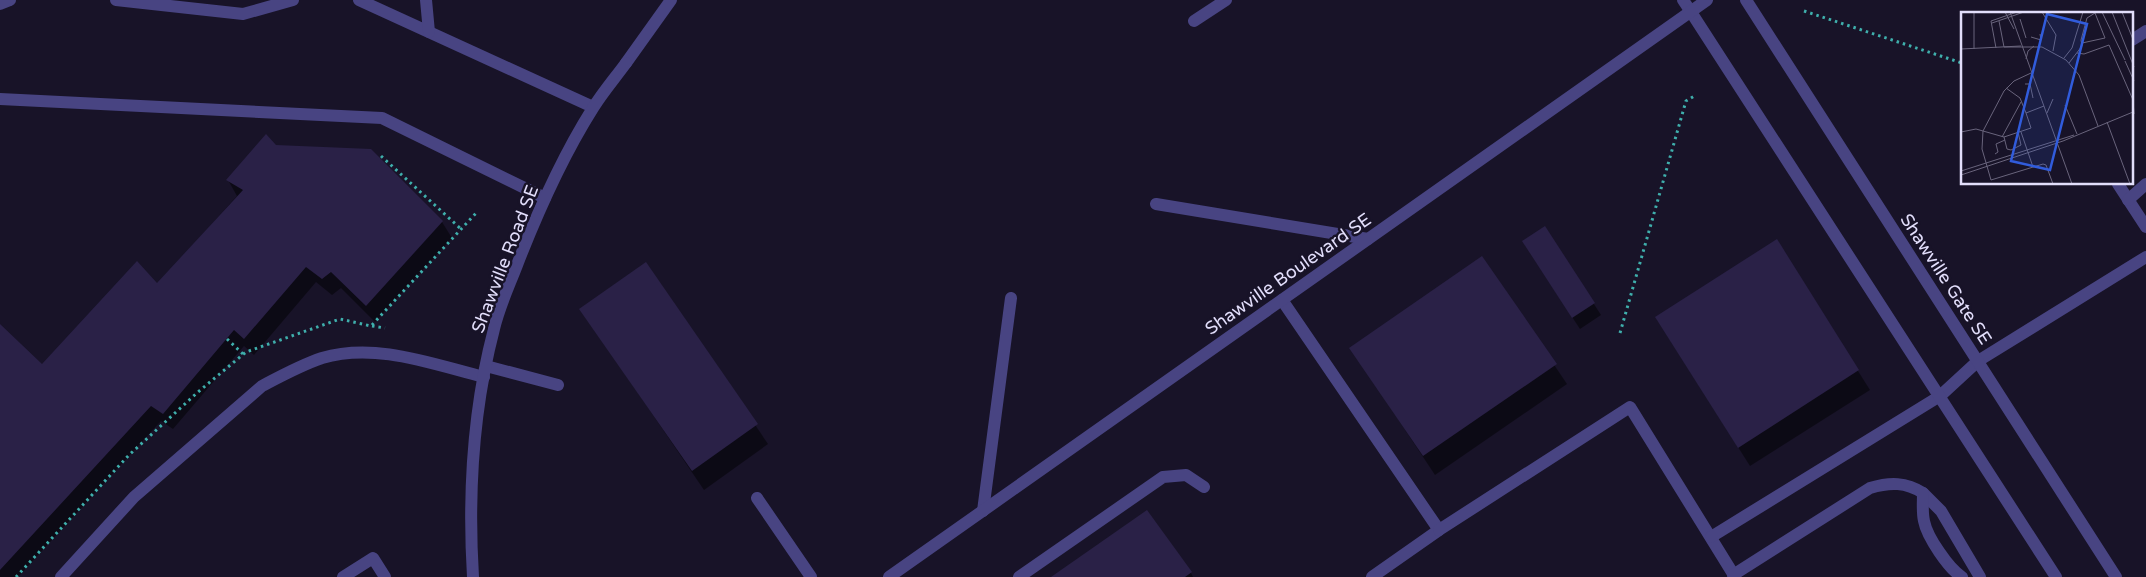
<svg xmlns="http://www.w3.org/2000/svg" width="2146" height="577" viewBox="0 0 2146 577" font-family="'Varela Round',sans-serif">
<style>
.shadow{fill:#0007}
.building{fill:#2a2147}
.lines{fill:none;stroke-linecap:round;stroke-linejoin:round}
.path{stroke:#3fafac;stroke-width:3;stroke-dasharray:2.5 4;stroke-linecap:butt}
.service{stroke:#484482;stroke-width:12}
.minor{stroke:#484482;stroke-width:12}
.tertiary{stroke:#484482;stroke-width:12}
.labels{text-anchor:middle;stroke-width:5;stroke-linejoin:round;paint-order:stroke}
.street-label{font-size:18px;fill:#e2defb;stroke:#181328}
.inset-road{fill:none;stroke:#69647c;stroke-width:1}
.view{fill:#315cdc;fill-opacity:0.15;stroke:#315cdc;stroke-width:2.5}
.inset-edge{fill:none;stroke:#e2defb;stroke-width:2.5}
</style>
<rect width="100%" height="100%" fill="#181328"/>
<!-- shadow -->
<g class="shadow">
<path d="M275 146 442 222 452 238 375 322 341 288 332 295 316 282 254 355 244 346 173 429 161 421 18 577H0V325L42 366 157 285 237 196 228 180Z"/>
<path d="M1545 228 1601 315 1580 329 1530 253Z"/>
<path d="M1776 241 1870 390 1750 466 1656 318Z"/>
<path d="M1482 258 1567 384 1435 475 1351 348Z"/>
<path d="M646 264 768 444 704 490 581 309Z"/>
<path d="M1191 573 1193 577H1053Z"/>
</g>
<!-- building -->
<g class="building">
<path d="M266 134 276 145 371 149 443 221 366 306 331 272 322 279 306 267 244 339 234 330 163 414 151 406 0 570V324L42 364 137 261 157 283 243 190 226 180Z"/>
<path d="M1545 226 1595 303 1572 318 1522 241Z"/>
<path d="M1777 239 1859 370 1738 448 1655 317Z"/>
<path d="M1482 256 1557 364 1423 456 1349 348Z"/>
<path d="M646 262 758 424 692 471 579 309Z"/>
<path d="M1147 510 1192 572 1185 577H1051Z"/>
</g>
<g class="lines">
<!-- path -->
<g class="path">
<path d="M1804 11 1962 63"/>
<path d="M381 156 461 229"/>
<path d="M372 326 385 328"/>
<path d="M1620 333 1686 101 1696 95"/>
<path d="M227 339 243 354"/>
<path d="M16 577 129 455 198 392 246 352 340 319 371 326 477 212"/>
</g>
<!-- service -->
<g class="service">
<path d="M116 0 243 14 293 0"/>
<path d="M359 0 593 107"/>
<path d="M426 0 429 32"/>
<path d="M1683 0 1691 12"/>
<path d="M0 4 10 0"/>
<path d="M1194 21 1226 0"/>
<path d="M2132 40 2146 31"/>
<path d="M626 63 671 0"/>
<path d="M0 99 382 118 545 198"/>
<path d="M2118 184 2146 227"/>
<path d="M2128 200 2146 184"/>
<path d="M1156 204 1368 239"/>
<path d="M1282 300 1439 530 1372 577"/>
<path d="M486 366 558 385"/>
<path d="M1923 493 1941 511 1980 577"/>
<path d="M757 498 811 577"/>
<path d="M983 511 1011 298"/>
<path d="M1439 530 1630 407 1735 577"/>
<path d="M1711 537 1940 396 1978 361 2146 257"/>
<path d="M1733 575 1870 488C1890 482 1906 482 1923 493 1923 503 1922 512 1924 521 1927 537 1949 569 1962 577"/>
<path d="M61 577 134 497 262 386C281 376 301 365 322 358 375 342 432 364 484 377"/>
<path d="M343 577 373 558 385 577"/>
<path d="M1019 577 1163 477 1186 475 1204 487"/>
</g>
<!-- minor -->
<path class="minor" d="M473 577C468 495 473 409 494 329 499 307 509 286 517 265 538 211 562 157 593 108 603 92 615 78 626 63"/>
<!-- tertiary -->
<g class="tertiary">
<path d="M1746 0 2116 577"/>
<path d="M1691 12 2056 577"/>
<path d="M889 577 1707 0"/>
</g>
</g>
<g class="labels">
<!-- street labels -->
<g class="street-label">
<text transform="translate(505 259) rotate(-69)" y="6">Shawville Road SE</text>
<text transform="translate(1288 274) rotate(-35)" y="6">Shawville Boulevard SE</text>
<text transform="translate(1946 279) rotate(57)" y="6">Shawville Gate SE</text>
</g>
</g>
<!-- overview -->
<g transform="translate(1961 12)">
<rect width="172" height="172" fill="#181328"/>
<path class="inset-road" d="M44 0 53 17M49 0 111 172M81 0 95 23 92 39M141 0 164 48M151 0 173 55M161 0 173 30M59 7 65 26M38 9 43 35M31 11 63 0M70 25 80 28 79 22M43 35H81L105 48 118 63 137 114M35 36 30 9 56 0M0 37 60 34M13 37V0M116 41 123 42 148 33 172 88 173 102M103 46 111 36 122 0M65 47 67 39 73 34M164 49 173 69M108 51 121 34 120 28 126 6 134 1 144 26 121 31M70 61 53 69 43 79 22 119 21 137 30 168 82 152 85 153 92 172M64 72H69L72 86M45 76 59 86 65 101 83 94M104 93 116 122M86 101 92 87M146 110 169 172M0 120 15 117 43 125 70 116 65 101M60 120 72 155M41 125 60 90M43 125 46 137 50 138 60 133 57 120M34 142 37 140 35 132 44 128M0 159 113 123M0 163 102 129 172 100"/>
<path class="view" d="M86 2 126 12 89 158 50 149Z"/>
<rect width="172" height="172" class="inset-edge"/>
</g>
</svg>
